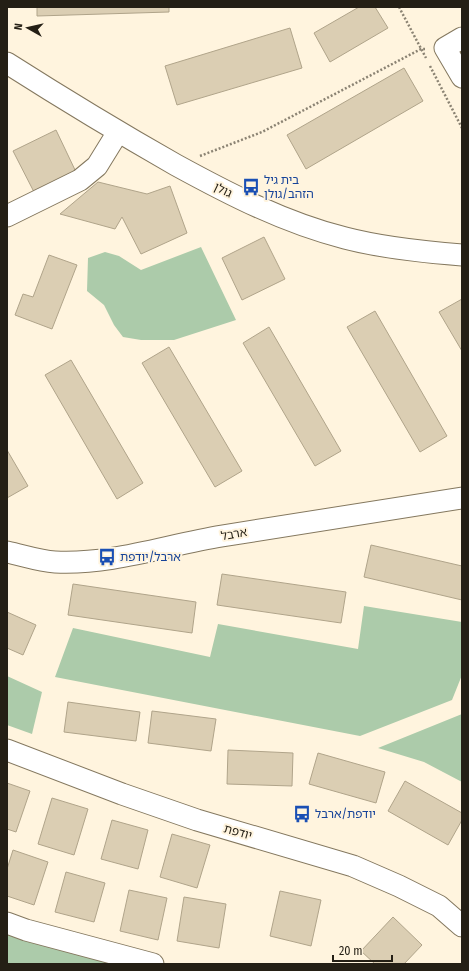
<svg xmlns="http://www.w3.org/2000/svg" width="469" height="971" viewBox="0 0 469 971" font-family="'Fira Sans Condensed','Noto Sans Hebrew',sans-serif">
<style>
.green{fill:#accbaa}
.building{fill:#dbceb3;stroke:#b0a48a}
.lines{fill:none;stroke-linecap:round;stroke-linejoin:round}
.minor-casing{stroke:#84785f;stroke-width:23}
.path{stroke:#8b8373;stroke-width:2.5;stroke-dasharray:2 2;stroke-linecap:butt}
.minor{stroke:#fff;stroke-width:21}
.labels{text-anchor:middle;stroke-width:4;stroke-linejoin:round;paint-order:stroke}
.transit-label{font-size:12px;fill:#164399;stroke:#fff4de;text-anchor:start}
.street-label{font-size:12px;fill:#241f15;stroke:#fff4de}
</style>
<rect width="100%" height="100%" fill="#fff4de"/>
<!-- green -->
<g class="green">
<path d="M201 247 236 320 174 340H141L123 337 114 325 104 305 87 291 88 258 105 252 119 256 141 270Z"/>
<path d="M364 606 462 622V675L452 700 360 736 55 677 73 628 210 657 218 624 358 649Z"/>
<path d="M7 676 42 692 32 734 7 725Z"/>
<path d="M462 714V782L424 762 378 748Z"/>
<path d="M7 919 128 964H7Z"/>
</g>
<!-- building -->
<g class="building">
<path d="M37 7H169V12L37 16Z"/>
<path d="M359 7H375L388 28 330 62 314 33Z"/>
<path d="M290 28 302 68 177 105 165 66Z"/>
<path d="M404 68 423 101 306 169 287 135Z"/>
<path d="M56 130 76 172 34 192 13 151Z"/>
<path d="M98 182 147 194 170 186 187 233 141 254 122 217 115 229 60 214Z"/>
<path d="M264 237 285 279 242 300 222 258Z"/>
<path d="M49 255 77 265 52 329 15 315 23 294 33 297Z"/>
<path d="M462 299V351L439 312Z"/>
<path d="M375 311 447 436 420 452 347 327Z"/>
<path d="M269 327 341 451 315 466 243 343Z"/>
<path d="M169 347 242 471 215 487 142 363Z"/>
<path d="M71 360 143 483 117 499 45 375Z"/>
<path d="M7 450 28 486 7 498Z"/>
<path d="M371 545 462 566V600L364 577Z"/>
<path d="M222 574 346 592 341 623 217 605Z"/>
<path d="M73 584 196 602 192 633 68 615Z"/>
<path d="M7 612 36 625 23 655 7 648Z"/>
<path d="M68 702 140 712 136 741 64 732Z"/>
<path d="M152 711 216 719 211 751 148 743Z"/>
<path d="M228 750 293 753 292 786 227 784Z"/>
<path d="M318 753 385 772 376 803 309 784Z"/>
<path d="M405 781 462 813V820L448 845 388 811Z"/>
<path d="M7 783 30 791 16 832 7 829Z"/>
<path d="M52 798 88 809 74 855 38 844Z"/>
<path d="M112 820 148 830 138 869 101 859Z"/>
<path d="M172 834 210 845 197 888 160 877Z"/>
<path d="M13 850 48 862 34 905 7 896V869Z"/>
<path d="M66 872 105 883 94 922 55 912Z"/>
<path d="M129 890 167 898 158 940 120 931Z"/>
<path d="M280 891 321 900 311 946 270 936Z"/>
<path d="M184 897 226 904 219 948 177 941Z"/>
<path d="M393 917 422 945 404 964H375L361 951Z"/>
</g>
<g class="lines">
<!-- minor casing -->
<g class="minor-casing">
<g id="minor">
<path d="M462 38 445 48 462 77"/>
<path d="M7 63C62 98 118 132 176 165 229 194 285 223 345 238 383 248 423 252 462 255"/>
<path d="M7 216 80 180 97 166 118 132"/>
<path d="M7 552C22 555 39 561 55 562 111 565 167 545 222 536 302 523 382 510 462 498"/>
<path d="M7 750 122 794 197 820 353 866 399 886 439 906 462 926"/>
<path d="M7 923 26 930 153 964"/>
</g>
</g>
<!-- path -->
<g class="path">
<path d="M399 7 426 58"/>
<path d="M430 66 462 128"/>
<path d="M200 156 262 132 421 49H425"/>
</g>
<!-- minor -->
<use href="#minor" class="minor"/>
</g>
<!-- icons -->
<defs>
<g id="bus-bare" transform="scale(1.38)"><path d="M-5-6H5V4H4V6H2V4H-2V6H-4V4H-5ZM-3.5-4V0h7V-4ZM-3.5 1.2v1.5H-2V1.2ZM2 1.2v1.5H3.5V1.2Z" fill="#1a4fb4" stroke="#fff4de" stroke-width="2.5" paint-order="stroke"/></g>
</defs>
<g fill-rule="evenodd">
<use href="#bus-bare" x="251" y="187"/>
<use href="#bus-bare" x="107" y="557"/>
<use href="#bus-bare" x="302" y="814"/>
</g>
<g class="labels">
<!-- transit labels -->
<g class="transit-label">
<text x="264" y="184">בית גיל<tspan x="264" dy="14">הזהב/גולן</tspan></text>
<text x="120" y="561">ארבל/יודפת</text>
<text x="315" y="818">יודפת/ארבל</text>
</g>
<!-- street labels -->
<g class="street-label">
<text transform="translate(223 190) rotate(26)" y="4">גולן</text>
<text transform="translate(234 534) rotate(-10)" y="4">ארבל</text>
<text transform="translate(238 832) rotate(16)" y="4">יודפת</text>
</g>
</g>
<!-- border -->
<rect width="469" height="971" fill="none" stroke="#241f15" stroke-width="16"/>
<!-- north arrow -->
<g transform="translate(28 28) rotate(278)" stroke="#fff4de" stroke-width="3" paint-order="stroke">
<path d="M0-3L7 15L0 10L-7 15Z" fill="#241f15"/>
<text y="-6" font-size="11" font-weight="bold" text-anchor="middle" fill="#241f15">N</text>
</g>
<!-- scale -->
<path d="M333 955v6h59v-6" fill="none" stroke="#241f15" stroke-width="2"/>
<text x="339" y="955" font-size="12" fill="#241f15" stroke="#fff4de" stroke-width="3" paint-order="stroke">20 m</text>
</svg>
